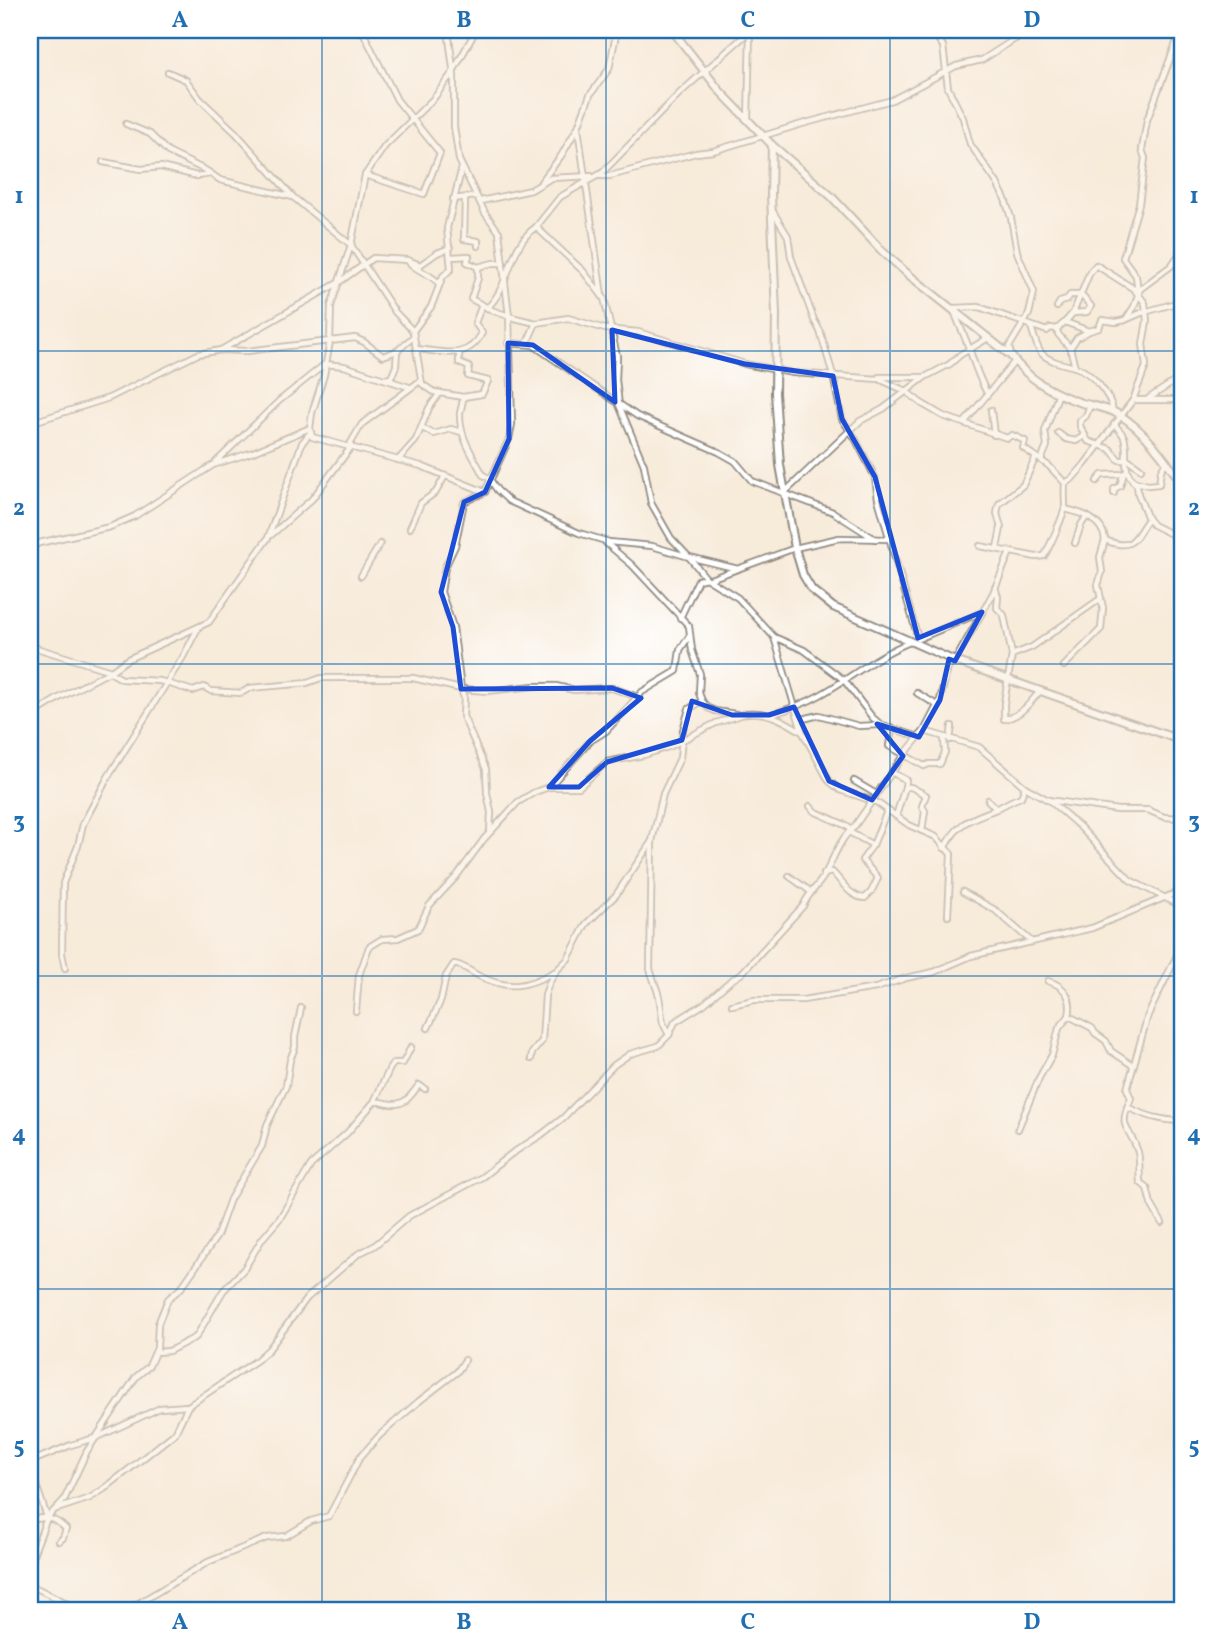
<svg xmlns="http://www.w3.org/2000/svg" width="1213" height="1640" viewBox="0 0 1213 1640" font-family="Vollkorn,serif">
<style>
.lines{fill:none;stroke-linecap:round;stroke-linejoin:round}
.street-casing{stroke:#918b82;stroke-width:8}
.secondary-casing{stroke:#918b82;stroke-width:10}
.street{stroke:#fff;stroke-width:4.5}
.secondary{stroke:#fff;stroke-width:6}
.marked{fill:none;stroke:#1d4ed8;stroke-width:5;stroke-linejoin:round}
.grid{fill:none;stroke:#1f6fb2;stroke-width:2;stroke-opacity:0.55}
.neatline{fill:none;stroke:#1f6fb2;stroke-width:2.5}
.grid-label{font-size:23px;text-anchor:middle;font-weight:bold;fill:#1f6fb2}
</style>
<rect width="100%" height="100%" fill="#fff"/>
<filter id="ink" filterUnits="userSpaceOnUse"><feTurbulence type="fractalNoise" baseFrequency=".0143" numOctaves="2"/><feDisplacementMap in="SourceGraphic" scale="14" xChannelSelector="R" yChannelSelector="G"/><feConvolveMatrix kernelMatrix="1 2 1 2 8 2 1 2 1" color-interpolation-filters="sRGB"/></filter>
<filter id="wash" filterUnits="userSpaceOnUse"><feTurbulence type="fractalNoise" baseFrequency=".00686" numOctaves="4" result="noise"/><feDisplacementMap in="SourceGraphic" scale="28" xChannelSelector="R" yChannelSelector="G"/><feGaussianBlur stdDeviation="1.57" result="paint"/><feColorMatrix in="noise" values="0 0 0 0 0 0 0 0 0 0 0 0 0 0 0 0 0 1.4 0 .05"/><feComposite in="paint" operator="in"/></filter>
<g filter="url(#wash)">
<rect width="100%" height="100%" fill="#f7ebda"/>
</g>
<g filter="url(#ink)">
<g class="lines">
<!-- street casing -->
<g class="street-casing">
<g id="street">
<path d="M362 30 397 100 440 153 424 194 365 175"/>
<path d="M448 30 454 76V127L459 160 485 213 499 232 509 316 512 424 509 439 485 492 464 502 455 546 445 567 441 592 453 627 461 689 487 691 534 686H556L574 690 612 688 638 697"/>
<path d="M931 30 943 46 948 88 963 118 970 144 997 183 1005 199 1011 218 1017 252 1034 292 1029 314 1009 347 1011 355"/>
<path d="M168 72 186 80 200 99 236 133 293 197"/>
<path d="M748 120 750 31"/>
<path d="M126 124 150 134 168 152 207 171 220 180 293 197 351 245 365 175 385 146 434 98 453 72 476 30"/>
<path d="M578 128 602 296"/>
<path d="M103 162 141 169 161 167 197 176 211 174"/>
<path d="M600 176H610L696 153 713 151 802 124 892 100 956 66 982 60 1015 39 1036 30"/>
<path d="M541 182 561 156 578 127 590 95 609 69 617 30"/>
<path d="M453 199 476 196"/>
<path d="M465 199 464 239 478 241V246"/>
<path d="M481 201 531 190 551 178 591 176"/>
<path d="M772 210 788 236 791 257 814 320 820 331 833 375 842 419 855 438 875 477 878 499 918 638"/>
<path d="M451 257 469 256 467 262 478 267V278L471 299 494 311 515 318 536 323 568 318 605 329 638 332 745 364 793 373 879 379 906 391 921 403 943 416 1007 438 1012 435 1025 441 1023 448 1049 466 1065 483C1064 492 1065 499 1065 507 1064 514 1048 551 1044 556L1036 557 980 546"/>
<path d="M408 261C417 272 432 274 439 284"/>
<path d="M478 267 493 263H503"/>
<path d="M1138 292 1136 276 1123 258 1139 204 1145 158 1142 150 1147 120 1181 30"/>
<path d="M1057 307 1060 302 1067 300 1070 295H1081L1091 306 1087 312 1074 313"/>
<path d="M487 308C511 286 508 246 536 227"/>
<path d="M1126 319 1134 307 1140 289 1171 266 1183 249"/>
<path d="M1031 327C1034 335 1036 346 1041 353 1050 362 1064 364 1075 367 1091 371 1111 396 1113 411"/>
<path d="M1057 329 1058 334 1070 348 1075 367"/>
<path d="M413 331 431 307 443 276 451 269 447 228 462 167"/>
<path d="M508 343 533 345 637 416 719 452 735 461 752 481 833 512 875 539"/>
<path d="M527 343 536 323"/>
<path d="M1070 348 1077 338 1089 331"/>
<path d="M416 349C441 351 467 362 482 333L475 323 482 305"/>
<path d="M221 350 338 283 373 258 408 260 420 265 437 253 450 248"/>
<path d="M459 354V363L469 367 468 376 488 381 482 394 463 397"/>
<path d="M879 377H923"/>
<path d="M384 379 391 378 396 366 397 351"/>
<path d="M987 393C979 378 975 367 970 351 965 336 958 323 953 308L979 307 1047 331 1050 328 1057 329 1065 322 1089 331 1099 328 1102 320 1116 322 1125 320 1141 313 1183 301"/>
<path d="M1149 398 1183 376"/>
<path d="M1134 400H1183"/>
<path d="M1090 405 1086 416 1080 421V426L1088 441 1110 449 1119 460H1129L1141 469"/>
<path d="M991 410 994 435"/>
<path d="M30 423 109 398 198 354 221 350 247 351 355 338 364 342 383 356 397 351 413 337"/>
<path d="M964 423 1015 361"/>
<path d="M1114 424C1117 428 1122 432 1124 437 1130 455 1119 469 1137 485L1138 494 1148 519"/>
<path d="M422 428 434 434 451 429 461 432"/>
<path d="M1058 433 1066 439 1076 441 1084 436"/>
<path d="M349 446 362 424 420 381"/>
<path d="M398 460 416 440 429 408 440 393"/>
<path d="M1041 460 1047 446 1045 431 1059 393"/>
<path d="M216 462 279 401 325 364 344 366 409 387"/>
<path d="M1097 481 1102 475 1123 474"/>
<path d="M1133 481 1148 485 1159 484 1161 470 1166 462"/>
<path d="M1065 483 1072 479 1085 464 1133 400 1146 366 1143 344 1147 321 1145 303 1134 289 1096 265 1090 272 1073 313 1065 322"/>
<path d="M485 492 421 466 312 437 310 428 312 413 324 375 330 341 331 306 351 245 395 312 413 331 422 384 434 392 463 397C463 403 461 408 460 413 459 437 473 455 483 475L489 478 497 490 509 501 579 533 609 542 652 546 689 557 706 578 738 598 774 637 804 650 844 680 872 717 881 725 919 737"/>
<path d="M785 492 860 421 883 409 925 377 950 364 960 355 988 338"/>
<path d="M1114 493V489L1120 486 1124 473"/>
<path d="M1065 509C1082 513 1103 520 1105 540 1134 552 1134 538 1148 519L1153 525 1183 540"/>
<path d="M410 528 421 503 436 492 445 476"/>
<path d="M271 535 312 499 351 447"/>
<path d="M606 543 632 565 689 626 692 650 700 674 699 693 702 701 708 708 715 711 736 714"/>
<path d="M1075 543 1081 525 1087 516"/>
<path d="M997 548 1001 528 997 513 999 504 1023 485 1036 457"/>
<path d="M30 549 39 543 110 527 135 516 213 465 253 452 310 428"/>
<path d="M738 569 689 557 671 538 651 503 644 465 619 405 616 380 617 356 604 298 583 271 536 227 560 197 602 173 680 93 751 30"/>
<path d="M361 576 380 544"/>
<path d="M710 579 795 548 839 538 889 539"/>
<path d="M995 587 998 597 997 608 1004 615 1012 655 1004 703V719C1020 717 1030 703 1040 691"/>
<path d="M680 618 698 580 706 578"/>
<path d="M774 637 802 731 829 781 840 790 876 802 909 825 936 837 951 854 948 916"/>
<path d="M918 639 982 612"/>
<path d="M30 646 111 671 128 659 209 622 268 538 302 443 310 433"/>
<path d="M1012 655 1032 647 1100 599"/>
<path d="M955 661 993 593 1010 552"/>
<path d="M1064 666 1101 629 1103 608 1098 585 1102 572 1100 557 1105 540"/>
<path d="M917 693 937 705"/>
<path d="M748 713C768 711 785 721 801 731"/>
<path d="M769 715C787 710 804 704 820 695 851 678 877 655 910 642"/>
<path d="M30 716 59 698 111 671V673L122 679 160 681 193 691 204 687 211 691 241 693 250 688 307 683 321 678H413L461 689 464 698 463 716 486 769 487 793 491 812 490 832"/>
<path d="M799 720 819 715 859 726 879 725"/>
<path d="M892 729 889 746 924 766 929 764H940L945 752 944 738"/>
<path d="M924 731 979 747 1025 787 1048 800 1118 810H1148L1164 817 1183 818"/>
<path d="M950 740 952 726"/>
<path d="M893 773 906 780 905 787H911L926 795 922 806 925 811 922 831"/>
<path d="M854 781 876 794"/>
<path d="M549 787 590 741 606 731 642 692 677 671 680 650 690 635"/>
<path d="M988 800 996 809"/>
<path d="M1049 800 1080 827 1130 880 1183 907"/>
<path d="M810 806 814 811 847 826 850 830"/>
<path d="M896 816 905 787"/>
<path d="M849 832 873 845"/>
<path d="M944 848C961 820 967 821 996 809 1004 805 1012 800 1021 797L1025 787"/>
<path d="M824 874 832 872C843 882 849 897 865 898L871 892 878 878 862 860 873 845 887 811"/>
<path d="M789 876 810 891"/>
<path d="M963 892 995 910 1032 942"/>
<path d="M65 968 62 954 63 883 78 846 83 824 108 777 183 657 197 630"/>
<path d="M732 1005 754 1000H803L876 988 906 978 934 972 971 956 1092 928 1183 890"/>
<path d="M356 1011 359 975 369 947 382 939 398 938 418 929 429 906 456 877 484 839 518 802 535 792 549 787H579L607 762 644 755 671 746 716 723 747 713"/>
<path d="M1069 1016 1092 1028 1095 1033 1106 1041 1111 1051 1132 1065"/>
<path d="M428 1028 441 1000 446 976 454 964C463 965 471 972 479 976 508 990 525 988 554 972"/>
<path d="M669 1035 663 1023 659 996 650 969 652 841 663 794 680 758 683 730 689 709 702 701"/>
<path d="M531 1059 532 1053 542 1041 545 995 549 983 556 971 568 959 586 924 616 895 652 841"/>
<path d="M375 1102C381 1101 385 1104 392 1104 406 1105 411 1095 419 1085L425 1089"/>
<path d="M1127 1107C1146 1116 1162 1121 1183 1121"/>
<path d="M1018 1129 1039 1078 1052 1055 1059 1028 1069 1016C1073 998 1065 986 1048 981"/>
<path d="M1162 1223 1151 1204 1147 1188 1140 1182C1139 1173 1140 1161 1138 1152 1129 1124 1117 1131 1131 1098L1127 1089 1148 1015 1183 943"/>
<path d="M156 1352 169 1351 196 1337 223 1291 244 1269 262 1239 280 1218 311 1165 347 1133 374 1102 390 1068 394 1063H403L411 1047"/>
<path d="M30 1462 71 1445 98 1437 160 1408 188 1406 257 1360 269 1349 307 1298 358 1254 374 1246 409 1216 482 1177 511 1154 541 1135 563 1118 614 1065 630 1054 658 1046 669 1035 675 1022 704 1004 730 981 741 974 803 906C808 894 815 889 822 879 833 862 838 840 854 827L903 756 924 731 940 700 948 668 953 660"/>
<path d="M30 1467 47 1517"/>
<path d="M57 1509 90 1498 104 1489 175 1433 188 1406"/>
<path d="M30 1521C44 1515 55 1518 66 1529L63 1538 59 1541"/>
<path d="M30 1573 34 1552 47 1518 64 1500 87 1451 136 1377 149 1366 157 1348 158 1324 168 1299 181 1288 217 1236 230 1199 262 1146 267 1125 286 1086 290 1060 295 1047V1037L301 1008"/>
<path d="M30 1585 67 1603 64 1610"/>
<path d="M67 1603 78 1610"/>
<path d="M127 1610 208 1562 267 1538 286 1536 311 1521 329 1516 360 1457 380 1435 418 1402 457 1372 465 1360"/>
</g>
</g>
<!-- secondary casing -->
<g class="secondary-casing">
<g id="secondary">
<path d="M672 30 720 91 772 145 831 196 882 251 909 275 1011 356C1028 379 1054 394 1082 403 1094 406 1107 408 1118 414 1144 429 1166 460 1183 485"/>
<path d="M772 145 771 195 776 314 775 393 780 465 795 548 803 575 812 590 833 607 955 661 1183 741"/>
</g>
</g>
<!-- street -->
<use href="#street" class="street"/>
<!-- secondary -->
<use href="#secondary" class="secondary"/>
</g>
</g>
<!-- marked area -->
<path d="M0 0H1213V1640H0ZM612 330 745 364 833 376 842 419 875 477 918 638 982 612 955 661 949 659 940 700 919 737 877 724 903 756 872 800 829 781 794 707 769 715H732L692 701 682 740 607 762 579 787H549L590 741 641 698 612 688 461 689 453 627 441 592 464 502 485 492 509 439 508 343 533 345 615 402Z" fill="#f7ebda" fill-opacity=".55" fill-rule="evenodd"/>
<path class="marked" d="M612 330 745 364 833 376 842 419 875 477 918 638 982 612 955 661 949 659 940 700 919 737 877 724 903 756 872 800 829 781 794 707 769 715H732L692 701 682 740 607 762 579 787H549L590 741 641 698 612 688 461 689 453 627 441 592 464 502 485 492 509 439 508 343 533 345 615 402Z"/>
<!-- grid -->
<path class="grid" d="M322 30V1610M606 30V1610M890 30V1610M30 351H1183M30 664H1183M30 976H1183M30 1289H1183"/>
<!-- margin -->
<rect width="1213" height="1640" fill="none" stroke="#fff" stroke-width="77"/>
<rect x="38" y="38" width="1136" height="1564" class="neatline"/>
<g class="grid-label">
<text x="180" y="27">A</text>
<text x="464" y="27">B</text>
<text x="748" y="27">C</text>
<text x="1032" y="27">D</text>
<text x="19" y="203">1</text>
<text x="1194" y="203">1</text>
<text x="19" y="515">2</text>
<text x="1194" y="515">2</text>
<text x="19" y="828">3</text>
<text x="1194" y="828">3</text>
<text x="19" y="1141">4</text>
<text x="1194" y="1141">4</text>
<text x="19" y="1453">5</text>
<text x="1194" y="1453">5</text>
<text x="180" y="1629">A</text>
<text x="464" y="1629">B</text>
<text x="748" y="1629">C</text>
<text x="1032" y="1629">D</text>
</g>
</svg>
